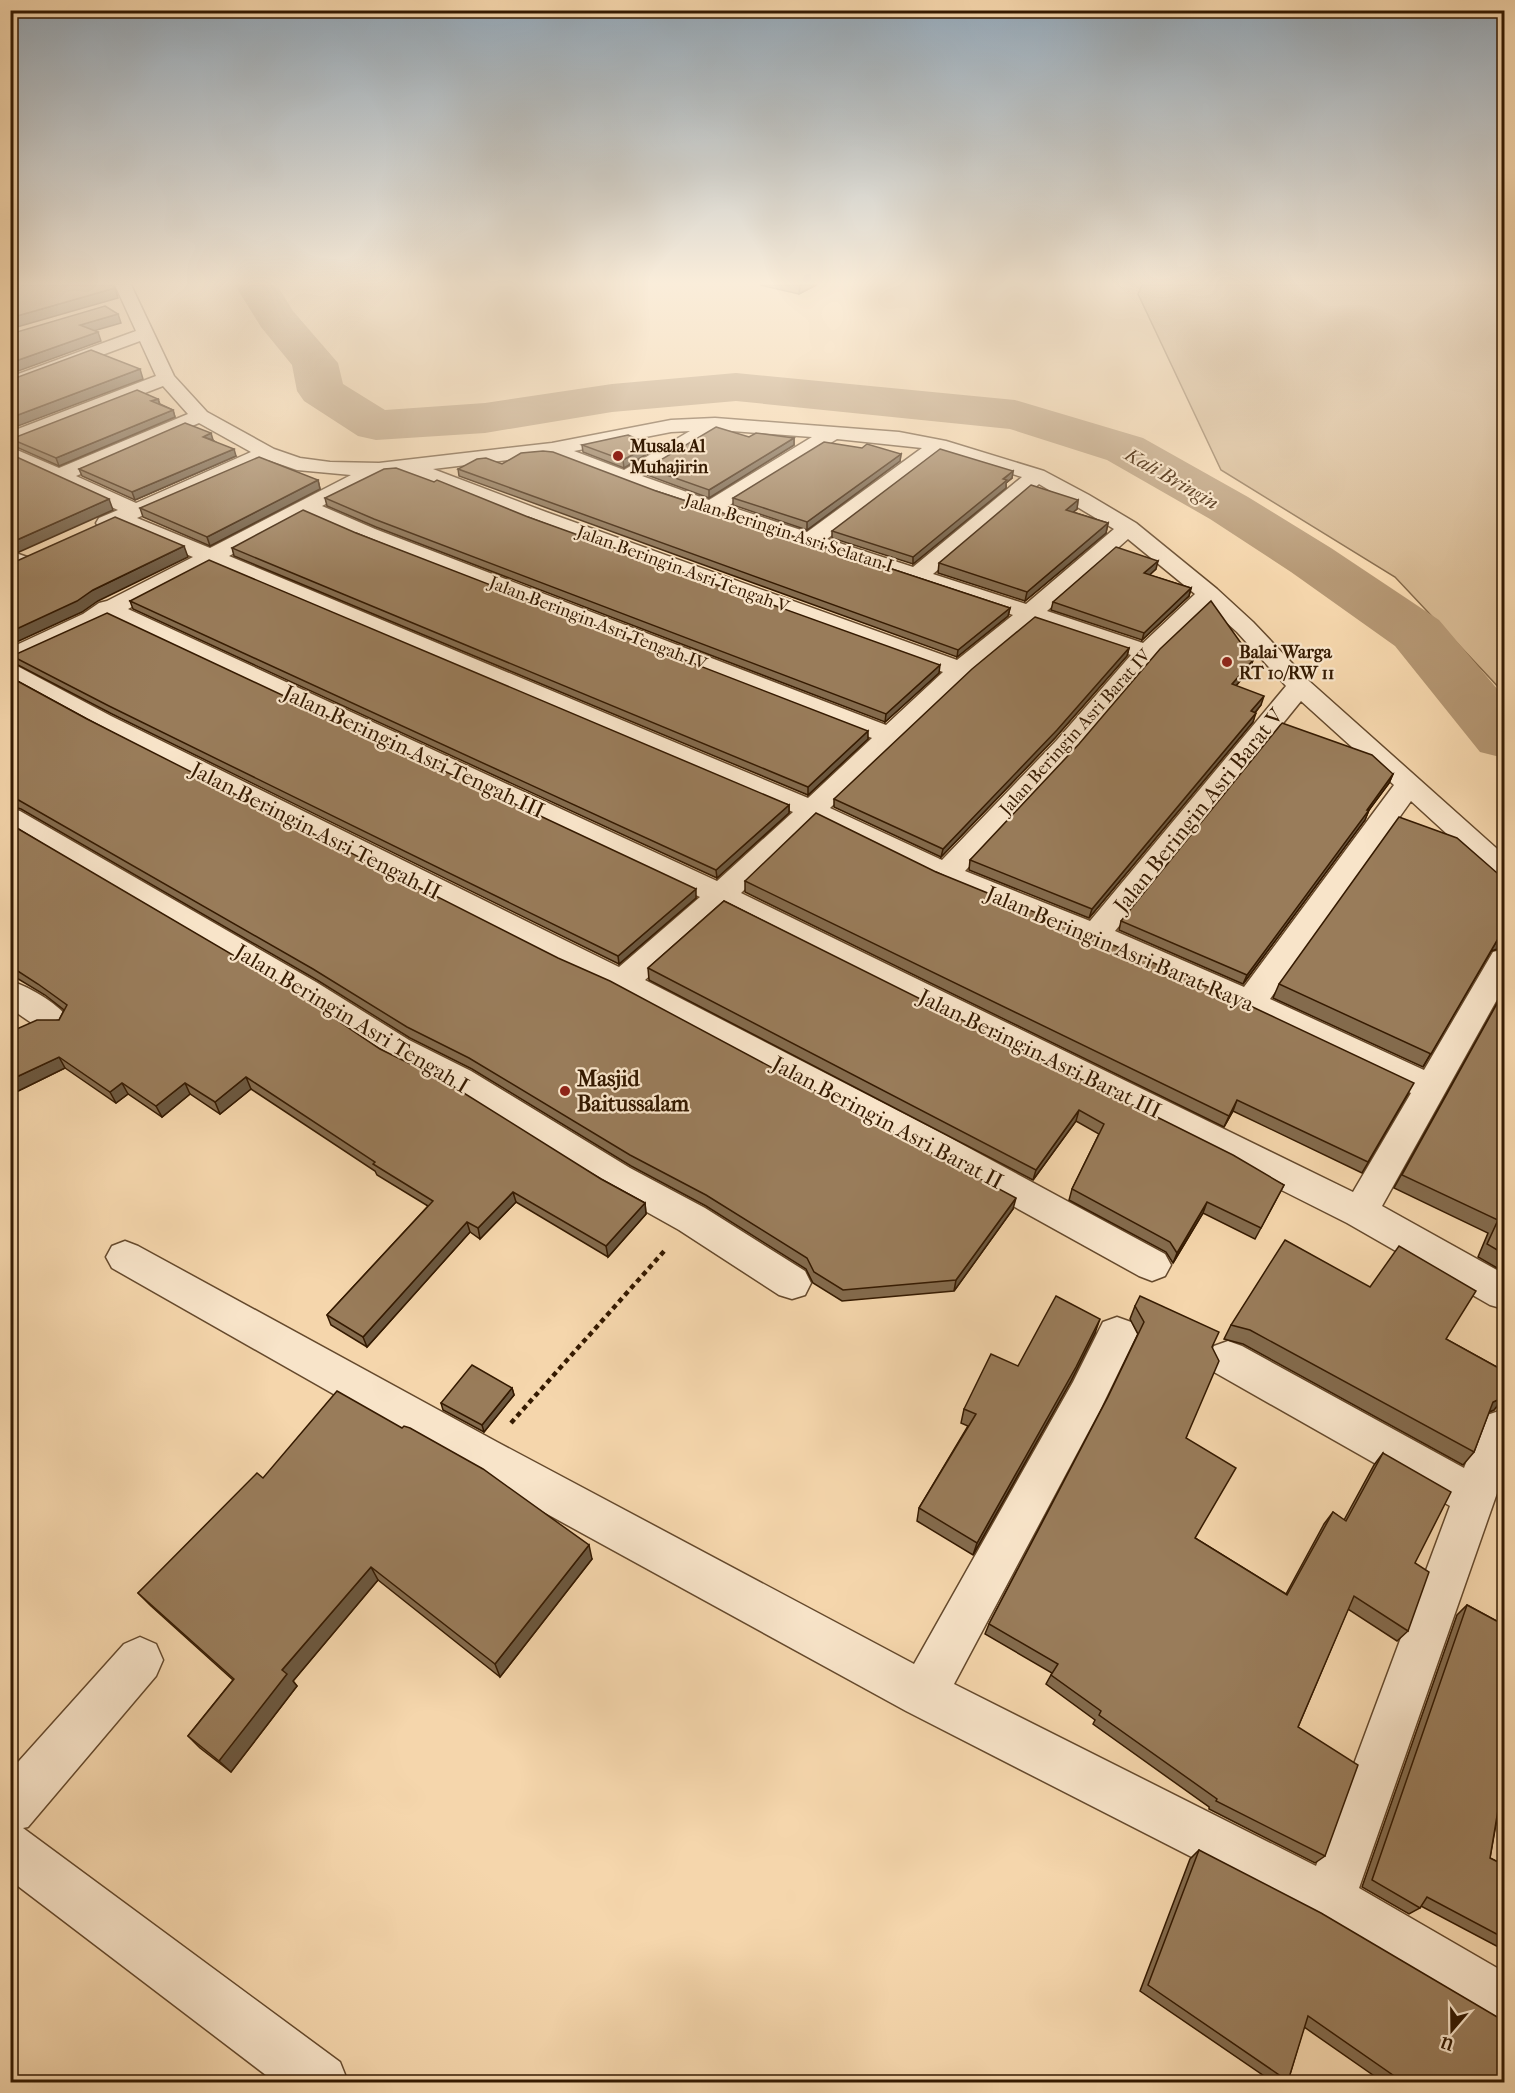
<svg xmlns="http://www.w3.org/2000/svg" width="1515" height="2093" viewBox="0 0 1515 2093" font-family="'IM FELL French Canon',serif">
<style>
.green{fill:#d4b68f;stroke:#846848;stroke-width:1.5}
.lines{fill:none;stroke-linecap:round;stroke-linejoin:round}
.river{fill:#b49672;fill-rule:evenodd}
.minor-casing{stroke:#65492c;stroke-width:3}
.path{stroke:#351a01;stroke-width:4.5;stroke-dasharray:5 4;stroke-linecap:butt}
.minor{fill:#f8e4c9;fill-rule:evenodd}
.wall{fill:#846b4d;stroke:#351a01;stroke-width:1.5}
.shaded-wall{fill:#6b573f;stroke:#351a01;stroke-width:1.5}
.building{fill:#997c5a;stroke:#351a01;stroke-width:1.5}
.poi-dot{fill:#8f2418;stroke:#f8e4c9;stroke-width:2}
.labels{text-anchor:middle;stroke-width:4.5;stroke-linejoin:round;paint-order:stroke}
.far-poi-label{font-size:18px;font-weight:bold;fill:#351a01;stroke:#f8e4c9;text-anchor:start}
.far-street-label{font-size:18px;fill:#351a01;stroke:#f8e4c9}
.far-water-label{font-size:20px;font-style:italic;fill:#614529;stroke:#f8e4c9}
.street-label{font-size:22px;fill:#351a01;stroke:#f8e4c9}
.poi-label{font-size:22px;font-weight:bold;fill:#351a01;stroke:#f8e4c9;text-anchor:start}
</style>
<rect width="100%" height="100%" fill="#f5d6ac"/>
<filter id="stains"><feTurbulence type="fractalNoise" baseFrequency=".00333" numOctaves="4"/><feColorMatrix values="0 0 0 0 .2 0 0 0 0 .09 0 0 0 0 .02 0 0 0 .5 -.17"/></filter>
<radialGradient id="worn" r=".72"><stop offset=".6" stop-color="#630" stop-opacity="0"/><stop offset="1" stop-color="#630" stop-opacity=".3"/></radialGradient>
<!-- green -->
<path class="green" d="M1142 285H1504V693L1395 577 1221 470 1138 294Z"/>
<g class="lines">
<!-- river -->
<path class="river" d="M235 285H277L293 311 338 363 343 384 385 410 485 403 612 384 736 373 1015 400 1032 405 1143 438 1248 497 1331 548 1439 620 1504 697V758L1480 752 1395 646 1291 572 1210 519 1107 460 1010 429 736 401 612 412 485 433 376 440 358 436 304 401 297 391 292 365 261 327Z"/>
<!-- minor casing -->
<g class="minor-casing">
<g id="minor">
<path d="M115 285H131L174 376 207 412 274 449 300 458 330 462 379 463 552 443 671 420 715 418 899 432 946 441 1044 471 1089 495 1136 523 1217 589 1253 622 1309 681 1504 855V880L1494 877 1411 801 1270 999 1424 1070 1493 952 1504 949V987L1382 1206 1504 1274V1309L1490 1305 1347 1223 724 909 645 980 945 1135 1165 1254 1171 1265 1165 1276 1152 1281 1139 1276 921 1155 612 990 561 967 93 728 10 682V665L19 667 111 716 619 967 700 897 110 618 10 664V648L83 614 99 603 107 601 193 557 119 526 107 529 99 528 96 523 99 518 118 510 10 461V447L59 468 188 414 163 386 10 445V432L156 376 140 341 10 389V377L136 331ZM199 423 251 452 136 503 76 476ZM719 430 812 437 709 500 642 476ZM690 431 624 470 574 451 671 432ZM837 439 922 448 807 532 728 506ZM942 452 1022 477 913 567 827 539ZM550 455 657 496 1013 615 957 660 546 512 433 469ZM268 460 297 470 351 475 210 548 137 518ZM406 472 530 522 943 672 886 725 375 529 322 506 381 475ZM1039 484 1114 529 1026 604 933 574ZM305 515 359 539 872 738 808 798 229 556ZM1128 539 1195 594 1143 643 1047 611ZM211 565 793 812 717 881 128 609ZM1209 607 1237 632 1286 686 1090 921 965 871 1075 752 1156 657ZM1033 622 1131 655 1057 740 942 860 830 808 969 675ZM1301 701 1394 785 1244 987 1115 931ZM815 822 936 881 1084 942 1239 1011 1411 1093 1353 1192 741 893Z"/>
<path d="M10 551 30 558 33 563 30 568 22 570 10 566Z"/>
<path d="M10 808 20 811 316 982 409 1040 471 1071 630 1168 705 1208 805 1271 811 1283 805 1295 792 1299 779 1295 679 1230 604 1188 447 1089 385 1058 294 998 10 829Z"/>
<path d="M10 981C28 986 61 1005 70 1021L65 1029C44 1036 28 1020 10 1008Z"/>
<path d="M125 1241 138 1246 497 1442 914 1664 1073 1382 1103 1322 1117 1317 1131 1322 1137 1334 1101 1408 954 1684 1316 1866 1450 1506 1214 1372 1208 1359 1214 1346 1228 1341 1242 1346 1464 1468 1484 1416 1499 1411 1504 1413V1473L1359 1888 1504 1972V2029L1485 2021 1311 1918 906 1711 467 1470 112 1268 106 1257 112 1246Z"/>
<path d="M140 1637 156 1644 163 1660 156 1676 28 1827 23 1828 340 2062 348 2082H275L10 1880V1771L124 1644Z"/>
</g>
</g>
<!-- path -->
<path class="path" d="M511 1423 666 1249"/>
<!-- minor -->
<use href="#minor" class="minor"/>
</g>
<!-- wall -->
<g class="wall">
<path d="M760 285H816L799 294Z"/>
<path d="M158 399 160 404 173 410 175 417 59 466 14 446 11 439Z"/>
<path d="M749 437 794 438V445L709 498 647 475V468Z"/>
<path d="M213 440 236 456 135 500 82 476 79 469Z"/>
<path d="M582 445H650V452L624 468 583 452Z"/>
<path d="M901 454 900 461 807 530 733 505V498Z"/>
<path d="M502 464 656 491 1010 608 1008 616 957 657 459 476 458 469Z"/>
<path d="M1013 471 1012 478 1006 483V488L913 564 832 538V531Z"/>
<path d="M318 480 320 489 210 546 143 517 140 508Z"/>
<path d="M325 498 528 517 939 673 885 722 376 527 327 506Z"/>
<path d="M1078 500 1077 509 1073 512 1108 523 1106 533 1025 601 938 573 939 563Z"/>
<path d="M356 533 868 739 808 795 234 556 232 548Z"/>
<path d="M1156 569 1149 575 1191 588 1189 596 1142 640 1051 610 1053 602Z"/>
<path d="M130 601 789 805V813L717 878 133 609Z"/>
<path d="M1129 648 1127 656 1055 738 941 857 834 807V799Z"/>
<path d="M12 656 696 898 619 964 112 714 16 664Z"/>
<path d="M1253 660 1250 669 1236 686 1261 705 1255 713 1253 722 1089 918 969 870 970 860Z"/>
<path d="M10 677 87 719 1013 1209 954 1291 842 1301 813 1283 806 1269 706 1206 631 1166 472 1069 410 1038 317 980 21 809 11 806Z"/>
<path d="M1393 774 1389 783 1369 810 1365 820 1243 984 1119 930 1121 921Z"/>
<path d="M10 824 380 1049 601 1179 645 1203 646 1214 608 1257 516 1202 480 1239 470 1232 367 1347 331 1325 327 1315 428 1206 377 1175 375 1171 251 1089 220 1114 190 1094 162 1117 128 1094 116 1103 65 1068 10 1095V1032L59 1020 64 1010 45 995 10 974Z"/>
<path d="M936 872 1408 1094 1362 1173 1233 1111 1224 1127 745 892V881Z"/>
<path d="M724 901 1284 1185 1255 1239 1203 1213 1173 1263 1166 1252 1069 1200 1072 1189 1099 1134 1076 1121 1033 1180 649 980 648 968Z"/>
<path d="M1501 918 1504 919V947L1491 951 1423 1067 1273 998 1279 984Z"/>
<path d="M1504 991V1272L1478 1257 1488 1233 1394 1188Z"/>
<path d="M1135 1306 1212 1347 1186 1438 1195 1538 1286 1594 1324 1524 1333 1512 1344 1520 1374 1465 1383 1453 1415 1563 1408 1631 1397 1641 1348 1609 1298 1727 1325 1856 1315 1863 1209 1809V1807L1093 1724 1095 1720 1046 1684 1052 1673 985 1634 989 1624 1108 1397 1138 1334 1130 1319Z"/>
<path d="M1231 1325 1446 1339 1504 1371V1398L1494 1410 1489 1412 1474 1452 1463 1465 1243 1344 1224 1339Z"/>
<path d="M1095 1333 1071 1381 973 1555 917 1521 919 1508 968 1426 961 1423 964 1409 1018 1366Z"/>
<path d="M512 1388 514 1395 484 1432 443 1410 441 1403Z"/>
<path d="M402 1428 592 1559 500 1677 378 1580 293 1681 297 1686 231 1772 200 1748 188 1736 233 1680 151 1606 138 1593 263 1478Z"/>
<path d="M1467 1605 1504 1625V1779L1490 1858 1504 1865V1950L1421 1906 1420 1908 1409 1914 1362 1887 1457 1615Z"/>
<path d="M1199 1850 1504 2082H1383L1304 2027 1288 2081 1284 2082H1273L1140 1991 1190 1859Z"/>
</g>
<!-- shaded-wall -->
<g class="shaded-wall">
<path d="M801 285H816L799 294 800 286Z"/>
<path d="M115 288 118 298 10 329V318Z"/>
<path d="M118 314 121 323 83 334 80 325Z"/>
<path d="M98 332 101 341 10 374V363Z"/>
<path d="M140 369 143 379 10 429V418Z"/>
<path d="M158 399 160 406 151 401Z"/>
<path d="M173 410 175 417 59 466 56 458Z"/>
<path d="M211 433 213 440 203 437Z"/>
<path d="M794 438V445L709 498V490Z"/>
<path d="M650 445V452L624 468 623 460Z"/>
<path d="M234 449 236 456 135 500 132 492Z"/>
<path d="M901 454 900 461 807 530V522Z"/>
<path d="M1013 471 1012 478 1006 483V488L913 564V557Z"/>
<path d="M318 480 320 489 210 546 207 537Z"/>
<path d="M109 499 113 510 10 556V543Z"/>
<path d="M1078 500 1077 509 1064 520 1066 510Z"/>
<path d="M1108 523 1106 533 1025 601 1027 592Z"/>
<path d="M184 546 188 557 98 601 82 612 10 645V632L93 590Z"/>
<path d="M1158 561 1156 569 1143 581 1144 573Z"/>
<path d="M1191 588 1189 596 1142 640 1144 633Z"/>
<path d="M1010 608 1008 616 957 657 958 650Z"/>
<path d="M1129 648 1127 656 1055 738 941 857 943 849Z"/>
<path d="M1253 660 1250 669 1229 694 1232 684Z"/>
<path d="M940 665 939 673 885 722 886 714Z"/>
<path d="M1264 696 1261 705 1248 721 1251 711Z"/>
<path d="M1256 713 1253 722 1089 918 1092 909Z"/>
<path d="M868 731V739L808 795V787Z"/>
<path d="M1393 774 1389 783 1369 810 1365 820 1243 984 1247 975Z"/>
<path d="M789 805V813L717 878 716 870Z"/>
<path d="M696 889V898L619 964 618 956Z"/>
<path d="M1504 936V947L1491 951 1423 1067 1499 937Z"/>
<path d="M59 1057 65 1068 10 1095V1080Z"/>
<path d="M246 1077 251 1089 220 1114 215 1102Z"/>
<path d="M122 1083 128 1094 116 1103 110 1092Z"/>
<path d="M185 1083 190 1094 162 1117 156 1106Z"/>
<path d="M1237 1100 1233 1111 1224 1127 1229 1116Z"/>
<path d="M1079 1110 1076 1121 1033 1180 1036 1170Z"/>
<path d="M513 1192 516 1202 480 1239 478 1228Z"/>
<path d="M1016 1198 1013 1209 954 1291 956 1280Z"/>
<path d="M1207 1202 1203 1213 1173 1263 1177 1253Z"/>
<path d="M645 1203 646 1214 608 1257 606 1246Z"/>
<path d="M467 1222 470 1232 367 1347 363 1337Z"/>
<path d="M1100 1319 1095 1333 1071 1381 973 1555 977 1543Z"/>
<path d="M512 1388 514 1395 484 1432 482 1425Z"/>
<path d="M1504 1397 1494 1410 1482 1415 1493 1402Z"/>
<path d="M589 1545 592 1559 500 1677 495 1664Z"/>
<path d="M371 1567 378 1580 293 1681 297 1686 231 1772 219 1761 282 1670Z"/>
</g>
<!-- building -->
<g class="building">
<path d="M10 285H113L115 288 10 318Z"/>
<path d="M105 306 118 314 80 325 98 332 10 363V334Z"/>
<path d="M91 350 140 369 10 418V380Z"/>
<path d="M137 390 158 399 151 401 173 410 56 458 11 439Z"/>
<path d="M185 423 211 433 203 437 234 449 132 492 79 469Z"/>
<path d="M716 427 749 437 756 433 794 438 709 490 647 468Z"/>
<path d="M628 435 650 445 623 460 582 445Z"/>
<path d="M824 442 862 448 867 444 901 454 807 522 733 498Z"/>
<path d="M940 449 1013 471 1003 479 1007 480 913 557 832 531Z"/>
<path d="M543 451 553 452 656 491 1010 608 958 650 458 469 477 459 486 458 502 464 521 453Z"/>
<path d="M10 454 109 499 10 543Z"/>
<path d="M259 457 318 480 207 537 140 508Z"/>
<path d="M396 468 434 482 437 480 528 517 940 665 886 714 374 519 325 498 384 469Z"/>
<path d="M1031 485 1078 500 1066 510 1108 523 1027 592 939 563Z"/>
<path d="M303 510 356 533 868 731 808 787 232 548Z"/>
<path d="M115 517 184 546 93 590 77 601 10 632V564Z"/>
<path d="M1116 547 1158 561 1144 573 1191 588 1144 633 1053 602Z"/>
<path d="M209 560 789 805 716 870 130 601Z"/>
<path d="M1211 601 1253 660 1232 684 1264 696 1251 711 1256 713 1092 909 970 860 1079 744 1160 649Z"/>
<path d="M107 613 696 889 618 956 109 706 12 656Z"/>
<path d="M1035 617 1129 648 1057 730 943 849 834 799 972 669Z"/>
<path d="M10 677 87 719 558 958 610 981 1016 1198 956 1280 843 1290 814 1272 807 1258 706 1195 630 1155 469 1058 407 1027 313 969 15 798 10 796Z"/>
<path d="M1282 723 1372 755 1393 774 1367 810H1369L1247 975 1121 921Z"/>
<path d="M816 813 936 872 1086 933 1242 1002 1414 1083 1368 1162 1237 1100 1229 1116 745 881Z"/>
<path d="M1399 817 1457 838 1504 879V911L1501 918 1504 919V936L1499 937 1431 1054 1279 984Z"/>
<path d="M10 824 289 988 380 1049 443 1080 601 1179 645 1203 606 1246 513 1192 478 1228 467 1222 363 1337 327 1315 433 1201 373 1164 375 1162 246 1077 215 1102 185 1083 156 1106 122 1083 110 1092 59 1057 10 1080V1032L37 1020H59L67 1005 38 984 10 966Z"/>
<path d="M724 901 1233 1155 1284 1185 1261 1228 1207 1202 1177 1253 1170 1242 1072 1189 1104 1124 1079 1110 1036 1170 648 968Z"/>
<path d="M1504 991V1254L1487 1244 1498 1220 1402 1175Z"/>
<path d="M1285 1240 1370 1287 1399 1246 1476 1291 1446 1339 1504 1371V1397L1493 1402 1474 1452 1250 1330 1231 1325Z"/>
<path d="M1056 1296 1100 1319 1076 1367 977 1543 919 1508 976 1414 964 1409 991 1354 1018 1366Z"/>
<path d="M1140 1296 1219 1332 1212 1347 1219 1361 1186 1438 1236 1468 1195 1538 1287 1595 1333 1512 1346 1521 1383 1453 1451 1492 1415 1563 1429 1572 1408 1631 1354 1596 1298 1727 1358 1765 1325 1856 1216 1801 1217 1799 1099 1715 1101 1711 1051 1675 1058 1664 989 1624 1108 1397 1144 1322 1135 1306Z"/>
<path d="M472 1365 512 1388 482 1425 441 1403Z"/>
<path d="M337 1391 402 1428 404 1426 410 1428 483 1469 589 1545 495 1664 371 1567 282 1670 287 1674 219 1761 188 1736 234 1679 138 1593 257 1473 263 1478Z"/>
<path d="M1467 1605 1504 1625V1774L1490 1858 1504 1865V1938L1427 1897 1420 1908 1372 1880Z"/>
<path d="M1199 1850 1321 1913 1504 2021V2082H1403L1308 2016 1288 2081 1148 1985Z"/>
</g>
<!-- sky -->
<linearGradient id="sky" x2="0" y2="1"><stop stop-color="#93a8b9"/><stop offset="0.49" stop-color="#faedda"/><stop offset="1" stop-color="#faedda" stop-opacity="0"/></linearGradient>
<rect width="1515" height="578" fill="url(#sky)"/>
<!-- markers -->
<g class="poi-dot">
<circle cx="618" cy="456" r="6"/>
<circle cx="1227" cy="662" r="6"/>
<circle cx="565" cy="1091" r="6"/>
</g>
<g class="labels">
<!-- far-poi labels -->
<g class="far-poi-label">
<text x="630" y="452">Musala Al<tspan x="630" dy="21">Muhajirin</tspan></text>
<text x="1239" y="658">Balai Warga<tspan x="1239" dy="21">RT 10/RW 11</tspan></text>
</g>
<!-- far-street labels -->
<g class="far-street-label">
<text transform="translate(789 533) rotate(18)" y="6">Jalan Beringin Asri Selatan I</text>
<text transform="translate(683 569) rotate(20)" y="6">Jalan Beringin Asri Tengah V</text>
<text transform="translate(598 623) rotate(21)" y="6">Jalan Beringin Asri Tengah IV</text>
<text transform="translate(1075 732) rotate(-48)" y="6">Jalan Beringin Asri Barat IV</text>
</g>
<!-- far-water labels -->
<g class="far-water-label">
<text transform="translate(1172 478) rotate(30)" y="7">Kali Bringin</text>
</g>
<!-- street labels -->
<g class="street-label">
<text transform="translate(414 751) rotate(25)" y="8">Jalan Beringin Asri Tengah III</text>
<text transform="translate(1198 810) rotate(-51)" y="8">Jalan Beringin Asri Barat V</text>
<text transform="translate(316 830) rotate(27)" y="8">Jalan Beringin Asri Tengah II</text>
<text transform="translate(1120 948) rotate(23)" y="8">Jalan Beringin Asri Barat Raya</text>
<text transform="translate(352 1018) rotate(31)" y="8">Jalan Beringin Asri Tengah I</text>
<text transform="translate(1040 1053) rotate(26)" y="8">Jalan Beringin Asri Barat III</text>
<text transform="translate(888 1122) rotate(28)" y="8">Jalan Beringin Asri Barat II</text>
</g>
<!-- poi labels -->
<g class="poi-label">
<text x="577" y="1086">Masjid<tspan x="577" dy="25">Baitussalam</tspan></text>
</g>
</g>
<!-- margin -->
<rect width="1515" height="2093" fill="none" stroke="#f5d6ac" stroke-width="36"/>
<rect x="12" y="12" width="1491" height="2069" fill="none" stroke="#351a01" stroke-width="3"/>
<rect x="18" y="18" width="1479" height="2057" fill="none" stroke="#351a01" stroke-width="1.5"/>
<!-- north arrow -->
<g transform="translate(1452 2030) rotate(200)" stroke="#f8e4c9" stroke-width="4.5" paint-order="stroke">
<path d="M0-4.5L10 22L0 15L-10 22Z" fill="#351a01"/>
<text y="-9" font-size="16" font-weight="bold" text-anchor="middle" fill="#351a01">U</text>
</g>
<rect width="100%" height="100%" filter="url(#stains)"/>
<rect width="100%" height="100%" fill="url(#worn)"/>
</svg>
